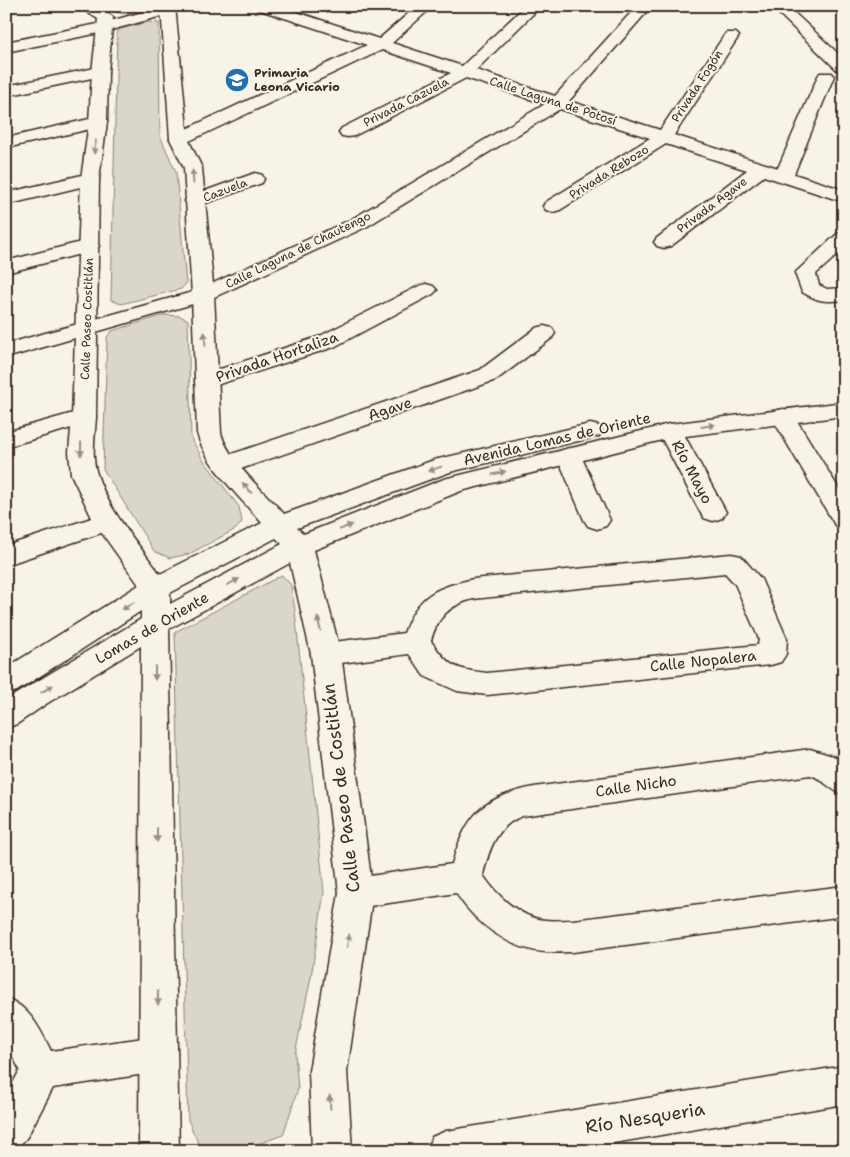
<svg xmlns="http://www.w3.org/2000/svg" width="850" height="1157" viewBox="0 0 850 1157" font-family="'Shantell Sans',sans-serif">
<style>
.green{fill:#dbd6cb;stroke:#8b8074}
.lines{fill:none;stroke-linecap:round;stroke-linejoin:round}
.minor-casing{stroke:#3b2a1e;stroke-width:3}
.tertiary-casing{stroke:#3b2a1e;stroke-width:3}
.secondary-casing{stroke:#3b2a1e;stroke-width:3}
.minor{fill:#f7f3e8;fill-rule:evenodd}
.tertiary{fill:#f7f3e8;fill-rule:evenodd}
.secondary{fill:#f7f3e8;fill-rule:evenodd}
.oneway{fill:#998e83}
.labels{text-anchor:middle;stroke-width:4;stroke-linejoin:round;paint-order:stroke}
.far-poi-label{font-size:12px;font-weight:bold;fill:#3b2a1e;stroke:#f7f3e8;text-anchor:start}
.far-street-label{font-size:12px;fill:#3b2a1e;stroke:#f7f3e8}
.street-label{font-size:15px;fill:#3b2a1e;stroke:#f7f3e8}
.near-street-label{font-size:18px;fill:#3b2a1e;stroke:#f7f3e8}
</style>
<rect width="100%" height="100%" fill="#f7f3e8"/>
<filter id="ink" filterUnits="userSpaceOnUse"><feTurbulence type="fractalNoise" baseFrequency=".02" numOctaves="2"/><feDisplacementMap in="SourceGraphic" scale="10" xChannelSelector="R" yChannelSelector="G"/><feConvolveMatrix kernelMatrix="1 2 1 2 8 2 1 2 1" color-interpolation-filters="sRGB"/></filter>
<g filter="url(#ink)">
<!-- green -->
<g class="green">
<path d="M101 6H152C137 18 117 15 101 6Z"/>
<path d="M149 22 159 23 160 136 176 172 186 284 181 289 121 304 111 300 117 33 120 29Z"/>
<path d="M164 315 180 316 188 320 191 438 202 458 239 507 242 522 236 529 189 554 170 558 154 551 103 469 107 337 112 331Z"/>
<path d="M282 575 291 585 295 611 324 892 311 977 295 1054 298 1089 283 1135C251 1146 232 1157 199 1145L188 1120 175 632Z"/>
</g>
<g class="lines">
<!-- minor casing -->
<g class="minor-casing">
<g id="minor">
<path d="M165 6 173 7 175 10 173 13 104 32 6 52V42L103 23Z"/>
<path d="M255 6H278L379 39 417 6H433L392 43 462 66 524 7H534L536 10 534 13 476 70 555 96 637 6H652L569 101 660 130 726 33H736L739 36 674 135 778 168 818 76 820 73H832L834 76 794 174 844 190V202L764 176 671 246 664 248 657 246 654 242 657 238 747 170 666 144 560 210 553 212 546 210 543 206 546 202 650 138 560 109 366 227 210 299 6 358V344L196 291 352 219 545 104 466 78 354 136 348 137 342 136 339 132 342 128 451 73 382 50 185 143 179 144 173 143 170 139 173 135 367 45 257 9Z"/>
<path d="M100 67 106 69 108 72 106 75 6 96V86Z"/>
<path d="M98 117 104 118 107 122 104 126 6 148V138Z"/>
<path d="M90 173 97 175 99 179 97 183 6 205V193Z"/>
<path d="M255 173 262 175 264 179 262 183 195 207 188 205 185 201 188 197Z"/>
<path d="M844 232V249L816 274 819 285 827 289 844 288V300C824 302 819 302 802 292L795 273 837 234Z"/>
<path d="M89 240 96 242 99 246 96 250 6 273V261Z"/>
<path d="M426 284 433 286 437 290 433 294 334 347 207 388 199 386 195 381 199 376 318 337 419 286Z"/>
<path d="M544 326 552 328 555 333 552 338 496 380 235 471 226 473 217 471 214 465 217 459 480 370 536 328Z"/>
<path d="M783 409 791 411 844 497V528L835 525 771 416 775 411Z"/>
<path d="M84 410 92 412 96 417 92 422 6 447V432Z"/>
<path d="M670 424 679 426 682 431 726 512 722 518 713 521 704 518 700 512 658 431 661 426Z"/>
<path d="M569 448 578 451 581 456 610 520 606 526 597 529 588 526 584 520 557 456 560 451Z"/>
<path d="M107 513 116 516 120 522 116 528 6 565V546Z"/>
<path d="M731 554 741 556 761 579 787 639 786 654 781 662 771 665 487 695 457 691 424 676 409 654 326 665 316 662 311 654 316 646 326 643 404 633C418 594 436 588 473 579ZM725 573 735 584 759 639 758 645 487 673C455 669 450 668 431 641 437 617 450 605 473 599Z"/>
<path d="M810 749 839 758 844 762V795C829 790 823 778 810 775L522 816C496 826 489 850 483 875 496 895 520 918 545 920 554 921 564 920 573 920L844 886V916L573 952C564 952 554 953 545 952 509 949 475 923 456 893L356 908 344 904 339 893 344 882 356 878 452 864C467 813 482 798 534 787Z"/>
<path d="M6 998C30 1007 40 1029 51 1051L158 1036 171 1041 177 1054 171 1067 158 1072 53 1088 27 1137 20 1145 6 1151V1096L20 1070 6 1044Z"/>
<path d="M844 1066V1104L567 1151H426L432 1137 446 1131Z"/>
</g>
</g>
<!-- tertiary casing -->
<g class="tertiary-casing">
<path id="tertiary" d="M78 6H97L113 17 108 72 107 122 99 179 96 417C95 436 91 456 97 474 108 510 138 544 160 574L262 523C241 498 205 465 197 433L192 295 184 168 170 139 161 6H175L188 139 202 168 214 295 221 433C229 462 264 491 284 514L434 460 590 424 599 426 602 431 599 436 450 472 297 528 304 534 444 479 670 424 844 402V416L670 438 461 491 314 550 341 654 373 893 347 1071 352 1151H312L309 1071 339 893 311 654 290 563 169 629 179 1151H139L141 646 46 704 17 724 6 728V700L141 619V611L17 691 6 694V668L139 585 94 522 71 474 69 452 72 417 81 179 89 122 92 72 98 19ZM276 538 282 544 170 604V593Z"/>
</g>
<!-- secondary casing -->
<g class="secondary-casing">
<path id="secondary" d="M771 6H787L844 59V73L838 71Z"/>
</g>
<!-- minor -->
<use href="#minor" class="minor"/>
<!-- tertiary -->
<use href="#tertiary" class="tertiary"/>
<!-- secondary -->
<use href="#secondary" class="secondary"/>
</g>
<!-- one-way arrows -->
<defs><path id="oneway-solid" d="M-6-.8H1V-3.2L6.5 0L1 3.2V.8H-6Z" transform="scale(1.25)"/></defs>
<g class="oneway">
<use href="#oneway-solid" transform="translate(95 147) rotate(98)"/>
<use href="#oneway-solid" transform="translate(193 177) rotate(-94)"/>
<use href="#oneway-solid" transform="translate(205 339) rotate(-93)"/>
<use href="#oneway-solid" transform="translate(708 426) rotate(-8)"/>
<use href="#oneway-solid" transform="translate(81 449) rotate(91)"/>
<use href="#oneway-solid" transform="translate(435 469) rotate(160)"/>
<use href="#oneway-solid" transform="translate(499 473) rotate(-14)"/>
<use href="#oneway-solid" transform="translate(247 488) rotate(-131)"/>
<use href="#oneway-solid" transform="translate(346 527) rotate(-22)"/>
<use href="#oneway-solid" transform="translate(233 582) rotate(-28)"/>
<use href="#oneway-solid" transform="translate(128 606) rotate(148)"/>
<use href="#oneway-solid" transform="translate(319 624) rotate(-103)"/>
<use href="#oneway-solid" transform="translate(155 673) rotate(90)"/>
<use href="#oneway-solid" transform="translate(47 689) rotate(-31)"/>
<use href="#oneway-solid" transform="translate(157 835) rotate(90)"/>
<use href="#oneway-solid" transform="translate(348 941) rotate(-81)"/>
<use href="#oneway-solid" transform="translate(158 998) rotate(90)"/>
<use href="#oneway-solid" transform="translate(330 1102) rotate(-93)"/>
</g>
</g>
<!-- icons -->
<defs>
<g id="school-disc" transform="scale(1.25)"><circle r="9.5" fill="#1f6fb2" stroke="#f7f3e8"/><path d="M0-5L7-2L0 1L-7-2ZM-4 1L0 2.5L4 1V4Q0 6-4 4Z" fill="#fff"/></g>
</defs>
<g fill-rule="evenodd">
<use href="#school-disc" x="237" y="80"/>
</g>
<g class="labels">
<!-- far-poi labels -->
<g class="far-poi-label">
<text x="254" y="77">Primaria<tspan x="254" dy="14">Leona Vicario</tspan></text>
</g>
<!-- far-street labels -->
<g class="far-street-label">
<text transform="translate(697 86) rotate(-57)" y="4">Privada Fogón</text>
<text transform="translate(553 101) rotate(18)" y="4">Calle Laguna de Potosí</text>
<text transform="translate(406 102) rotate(-27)" y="4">Privada Cazuela</text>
<text transform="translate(609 172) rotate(-32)" y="4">Privada Rebozo</text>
<text transform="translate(225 190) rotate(-21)" y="4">Cazuela</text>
<text transform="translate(712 205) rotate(-37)" y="4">Privada Agave</text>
<text transform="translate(298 250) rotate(-26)" y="4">Calle Laguna de Chautengo</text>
<text transform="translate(87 319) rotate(-88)" y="4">Calle Paseo Costitlán</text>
</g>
<!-- street labels -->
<g class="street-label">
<text transform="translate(277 357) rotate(-19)" y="5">Privada Hortaliza</text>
<text transform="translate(390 409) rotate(-19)" y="5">Agave</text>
<text transform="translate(557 439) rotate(-13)" y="5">Avenida Lomas de Oriente</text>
<text transform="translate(692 472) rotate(62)" y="5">Río Mayo</text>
<text transform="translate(152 628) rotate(-30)" y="5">Lomas de Oriente</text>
<text transform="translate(703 661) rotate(-6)" y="5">Calle Nopalera</text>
<text transform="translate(636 786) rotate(-8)" y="5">Calle Nicho</text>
</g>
<!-- near-street labels -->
<g class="near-street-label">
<text transform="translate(341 788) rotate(-97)" y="6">Calle Paseo de Costitlán</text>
<text transform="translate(645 1118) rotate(-9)" y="6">Río Nesqueria</text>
</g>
</g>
<!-- margin -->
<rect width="850" height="1157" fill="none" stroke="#f7f3e8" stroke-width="25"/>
<rect x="12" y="12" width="825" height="1132" fill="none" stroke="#3b2a1e" stroke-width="2" filter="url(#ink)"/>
</svg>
